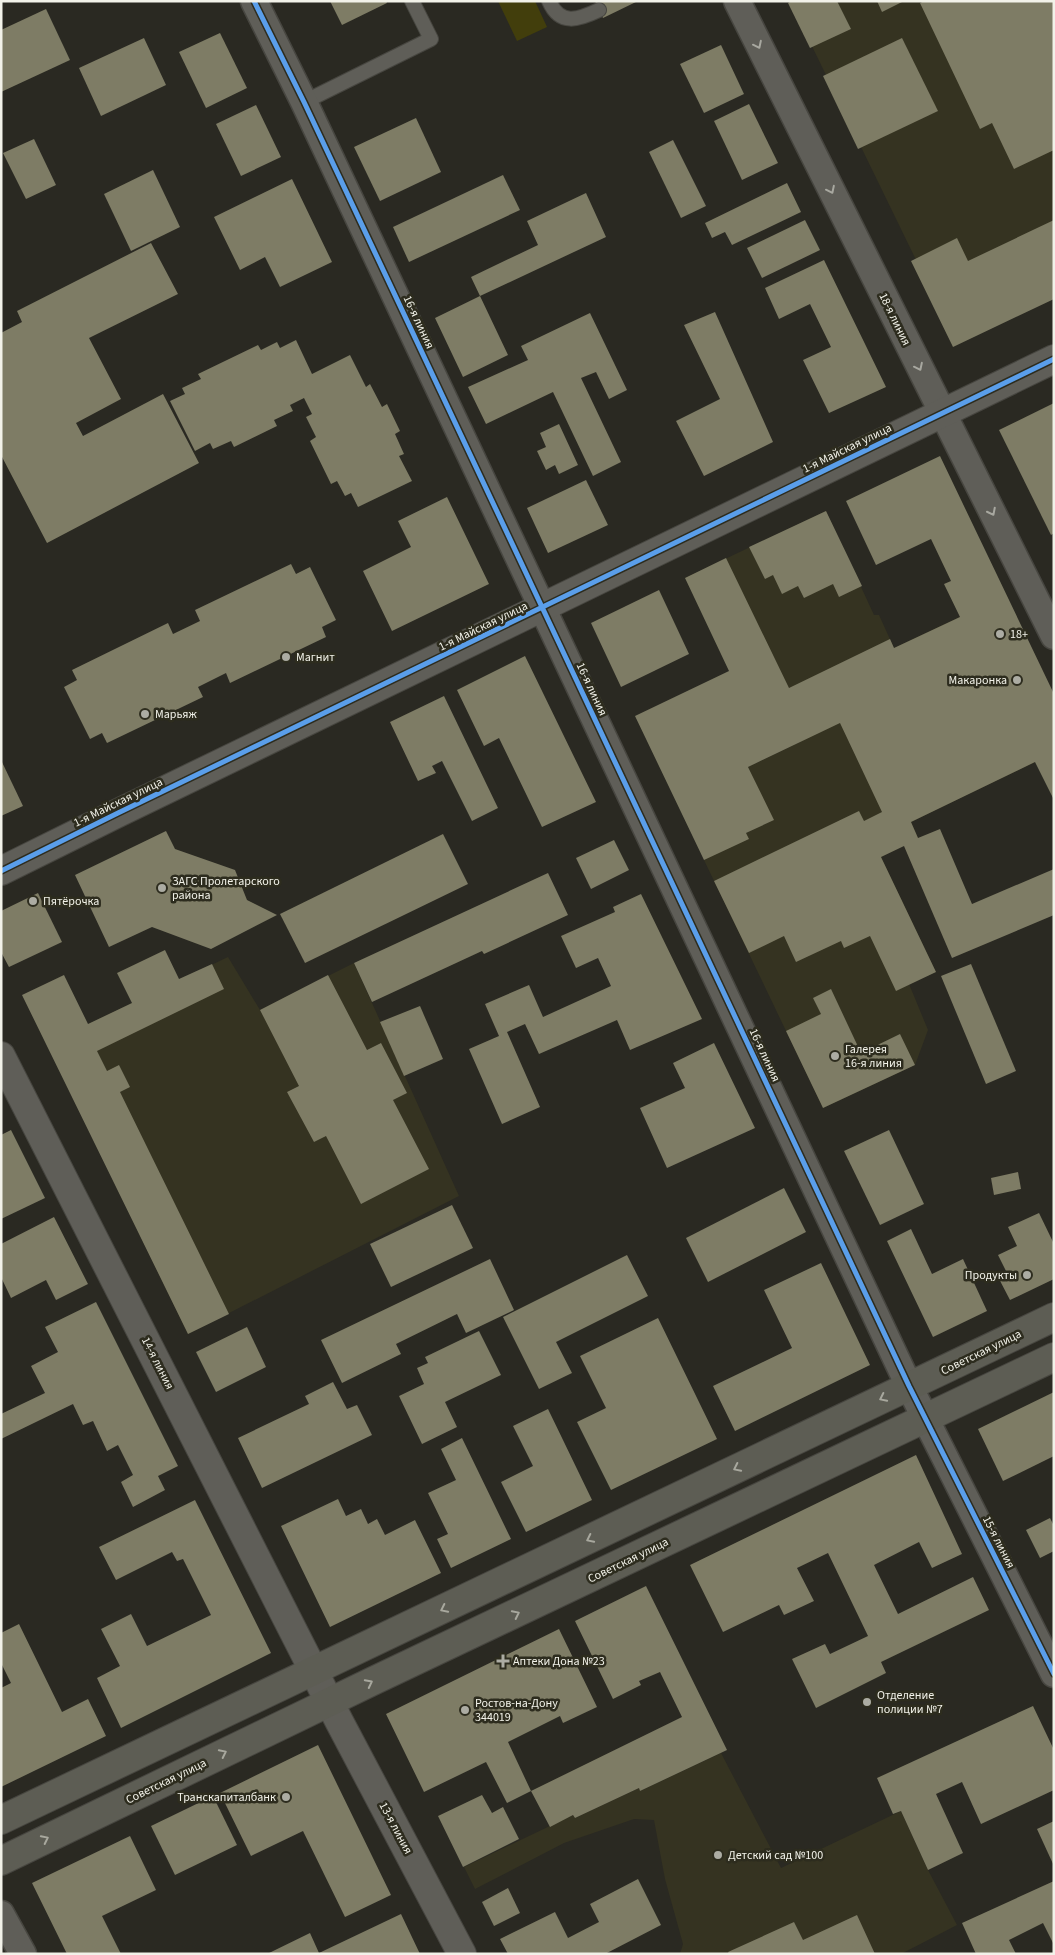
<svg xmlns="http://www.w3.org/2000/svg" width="1055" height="1955" viewBox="0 0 1055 1955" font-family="'Source Sans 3',sans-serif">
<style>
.built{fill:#353321}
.green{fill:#423e0c}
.building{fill:#7e7c65}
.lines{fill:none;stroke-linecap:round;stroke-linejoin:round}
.service-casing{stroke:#474640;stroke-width:16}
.minor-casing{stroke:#474640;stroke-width:29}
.tertiary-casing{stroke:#474640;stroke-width:30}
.secondary-casing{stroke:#474640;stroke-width:30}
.service{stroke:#5f5e58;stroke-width:14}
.minor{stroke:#5f5e58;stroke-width:26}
.tertiary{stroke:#5f5e58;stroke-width:28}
.secondary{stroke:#5d5d54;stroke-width:28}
.cycleway-casing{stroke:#2d2c1e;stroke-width:8}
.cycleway{stroke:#5a9eea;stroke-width:5}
.oneway{stroke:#a8a8a0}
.oneway2{stroke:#a8a89e}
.poi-dot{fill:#acaca3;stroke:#2d2c1e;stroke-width:2}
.labels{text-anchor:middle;stroke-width:5;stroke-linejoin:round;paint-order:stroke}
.street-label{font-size:12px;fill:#f2f2e9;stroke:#2d2c1e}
.poi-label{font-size:12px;fill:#f2f2e9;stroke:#2d2c1e;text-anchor:start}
</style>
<rect width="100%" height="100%" fill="#2a2922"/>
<!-- built -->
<g class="built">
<path d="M790 1H1054V296L956 342Z"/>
<path d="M826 511 874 615H879L894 648 1006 595 1054 753 911 822 918 838 881 857 936 972 909 984 928 1030 915 1065 823 1108 704 860 746 833 773 820 748 767 800 742 781 702 685 578Z"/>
<path d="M228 957 260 1010 354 963 459 1196 188 1334 47 1044Z"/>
<path d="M721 1753 781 1868 901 1811 928 1870 957 1925 901 1954H680L683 1944 665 1879 654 1820 634 1819 564 1843 475 1889 464 1867 573 1815 575 1818 639 1788 640 1791Z"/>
</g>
<!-- green -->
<path class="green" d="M498 1H535L547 27 517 41Z"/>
<!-- building -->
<g class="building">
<path d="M330 1H386L387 3 342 25Z"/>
<path d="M595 1H638L603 18Z"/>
<path d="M791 1H837L851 29 810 48 788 3Z"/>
<path d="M877 1H904L882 12Z"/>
<path d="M924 1H1054V150L1014 169 992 123 980 129 920 3Z"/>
<path d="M46 9 70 60 1 92V30Z"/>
<path d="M220 33 247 88 206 108 179 52Z"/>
<path d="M144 38 166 85 101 116 79 68Z"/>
<path d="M902 38 938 111 858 149 823 76Z"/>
<path d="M721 45 744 94 704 113 680 64Z"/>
<path d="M749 104 778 163 742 180 714 121Z"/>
<path d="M256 105 281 157 241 176 216 124Z"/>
<path d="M416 118 441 172 380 201 354 147Z"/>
<path d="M34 139 56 185 26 199 3 153Z"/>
<path d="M673 140 706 206 681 218 649 152Z"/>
<path d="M153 170 180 227 131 251 104 194Z"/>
<path d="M503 175 520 210 409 262 393 227Z"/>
<path d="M292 179 332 262 280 287 265 257 240 270 214 217Z"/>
<path d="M787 183 801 212 732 245 725 232 712 238 705 223Z"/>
<path d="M586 193 606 237 480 296 508 355 463 377 435 318 480 296 471 277 538 245 527 221Z"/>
<path d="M805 220 820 250 762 278 747 248Z"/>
<path d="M1054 220V299L953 347 911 261 957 238 968 261Z"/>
<path d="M151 243 178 294 89 338 121 399 76 423 83 436 163 394 199 463 47 543 1 455V333L22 322 17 311Z"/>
<path d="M824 260 886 387 829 413 803 360 831 347 810 304 779 319 765 288Z"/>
<path d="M715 312 773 442 704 476 676 421 720 399 684 325Z"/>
<path d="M590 313 627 390 609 399 596 372 581 378 621 462 593 476 553 392 486 424 468 387 528 360 521 346Z"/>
<path d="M296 340 312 374 350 355 366 387 370 384 382 407 387 404 400 431 395 434 404 454 399 456 412 481 358 507 351 493 345 496 337 481 331 484 310 441 316 437 306 417 312 414 304 398 290 405 293 411 274 420 277 426 234 447 231 441 213 449 210 443 195 451 170 401 185 394 182 388 201 379 198 374 258 345 261 350 277 342 280 348Z"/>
<path d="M1054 403V533L1051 535 999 430Z"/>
<path d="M559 424 578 465 559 474 555 465 546 470 537 451 546 447 540 433Z"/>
<path d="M940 456 1054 694V800L1035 762 911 822 918 838 940 829 972 904 1054 869V915L952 958 904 846 881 857 936 972 896 991 870 936 844 948 841 941 796 962 784 936 749 953 714 881 859 811 864 821 882 812 840 723 748 767 774 820 746 833 749 839 704 860 635 716 729 671 685 578 726 558 789 688 890 639 894 648 960 617 944 584 951 581 931 539 876 565 846 501Z"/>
<path d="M586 480 608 525 548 553 527 508Z"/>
<path d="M447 497 489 584 392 631 363 571 411 547 398 521Z"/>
<path d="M826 511 862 586 839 597 833 584 804 598 798 586 782 594 773 575 765 579 749 547Z"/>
<path d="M291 564 296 574 310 567 336 620 322 627 326 637 230 683 226 673 198 687 203 697 107 743 102 733 90 739 64 687 77 680 72 670 168 623 173 634 200 621 195 610Z"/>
<path d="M659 590 689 654 621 687 591 623Z"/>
<path d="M525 656 596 802 542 827 499 738 484 746 457 690Z"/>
<path d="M444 696 498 808 472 821 442 761 432 766 436 773 418 781 390 722Z"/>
<path d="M1 760 23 806 1 816Z"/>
<path d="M166 831 175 849 235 870 247 900 277 915 211 949 152 927 109 947 75 875Z"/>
<path d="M443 834 468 884 305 963 280 914Z"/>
<path d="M614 840 629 870 591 889 576 858Z"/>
<path d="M548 873 568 915 484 954 482 951 372 1002 354 963Z"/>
<path d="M38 893 62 942 9 967 1 952V911Z"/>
<path d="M641 894 702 1019 630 1050 617 1020 539 1054 525 1024 507 1032 540 1107 502 1124 469 1049 499 1036 485 1004 529 985 543 1017 611 986 598 958 576 968 561 936 615 912 613 907Z"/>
<path d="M165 950 179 979 212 964 224 989 97 1051 107 1071 119 1065 130 1087 120 1092 229 1314 188 1334 22 995 64 975 88 1024 132 1003 117 973Z"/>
<path d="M971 964 1016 1071 986 1084 941 976Z"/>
<path d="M328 975 367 1050 381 1043 407 1093 393 1100 429 1169 361 1204 326 1136 314 1142 287 1092 299 1086 260 1010Z"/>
<path d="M831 989 861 1053 900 1034 915 1065 823 1108 786 1031 821 1014 813 998Z"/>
<path d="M420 1006 443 1059 404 1076 380 1022Z"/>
<path d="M714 1043 755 1128 667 1168 640 1108 685 1088 673 1063Z"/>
<path d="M11 1130 45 1198 1 1219V1135Z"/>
<path d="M889 1130 924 1204 880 1225 844 1151Z"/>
<path d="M1018 1172 1021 1189 994 1195 991 1178Z"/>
<path d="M784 1188 806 1232 708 1282 686 1238Z"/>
<path d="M452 1205 473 1248 391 1287 370 1244Z"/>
<path d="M1039 1213 1054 1244V1279L1010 1300 997 1275 1006 1271 998 1255 1017 1246 1008 1227Z"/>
<path d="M54 1217 88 1284 56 1300 46 1280 11 1298 1 1277V1244Z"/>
<path d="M911 1229 932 1274 963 1259 987 1311 933 1337 887 1241Z"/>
<path d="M627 1255 648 1296 556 1342 572 1373 539 1389 503 1317Z"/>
<path d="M490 1259 514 1310 466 1333 457 1314 396 1344 401 1354 342 1383 321 1340Z"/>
<path d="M821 1263 870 1365 735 1431 713 1386 792 1348 764 1290Z"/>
<path d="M96 1302 178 1466 158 1476 165 1490 133 1507 121 1482 133 1475 118 1445 107 1451 93 1421 83 1425 73 1404 1 1439V1414L45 1393 31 1366 58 1352 45 1327Z"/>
<path d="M658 1318 717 1439 611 1490 577 1422 606 1408 580 1356Z"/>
<path d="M247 1327 266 1367 216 1392 196 1352Z"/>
<path d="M479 1331 501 1375 445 1402 457 1427 422 1444 399 1396 424 1384 417 1368 428 1363 425 1357Z"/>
<path d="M333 1382 347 1409 357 1405 372 1435 262 1488 238 1438 309 1404 305 1396Z"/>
<path d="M1054 1392V1456L1003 1481 978 1429Z"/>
<path d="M548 1409 592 1500 526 1532 501 1482 533 1466 513 1426Z"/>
<path d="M462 1438 511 1539 451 1568 437 1539 448 1534 428 1493 456 1480 441 1449Z"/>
<path d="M916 1455 962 1554 932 1568 919 1542 874 1565 898 1614 973 1577 989 1610 881 1662 886 1673 816 1708 792 1659 825 1644 830 1654 868 1636 828 1553 797 1568 814 1601 784 1615 779 1605 723 1632 690 1565Z"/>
<path d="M338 1499 346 1516 361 1509 368 1524 377 1519 385 1535 415 1520 441 1573 330 1627 281 1526Z"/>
<path d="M195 1500 271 1653 121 1728 97 1678 120 1666 101 1629 131 1614 147 1646 211 1615 183 1559 177 1561 172 1552 116 1580 99 1547Z"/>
<path d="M1050 1518 1054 1526V1551L1040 1558 1026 1530Z"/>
<path d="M646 1586 727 1750 640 1791 639 1788 575 1818 573 1815 550 1827 531 1791 682 1717 660 1672 639 1681 641 1685 613 1699 575 1621Z"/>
<path d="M19 1624 62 1712 88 1699 106 1736 1 1787V1688L11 1683 1 1663V1633Z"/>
<path d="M559 1629 597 1707 563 1723 560 1716 508 1742 531 1791 507 1803 486 1762 424 1792 386 1714Z"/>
<path d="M1033 1706 1054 1750V1790L981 1824 962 1782 936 1794 963 1853 928 1870 901 1811 893 1814 877 1778Z"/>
<path d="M318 1745 391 1895 345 1917 303 1831 251 1856 220 1793Z"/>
<path d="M482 1795 492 1813 503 1807 519 1839 463 1867 438 1816Z"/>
<path d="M213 1796 237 1845 175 1875 151 1826Z"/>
<path d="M1054 1821V1866L1037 1829Z"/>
<path d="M130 1836 156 1890 102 1916 121 1954H67L32 1883Z"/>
<path d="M638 1879 661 1925 605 1954H508L500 1939 555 1912 568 1938 599 1922 590 1904Z"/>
<path d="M1054 1881V1945L1043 1923 1009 1940 1016 1954H976L962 1923Z"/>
<path d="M508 1888 520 1913 494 1926 482 1902Z"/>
<path d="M401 1914 420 1954H267L310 1933 319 1953Z"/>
<path d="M857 1915 875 1954H729L728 1952 794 1922 803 1940Z"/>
</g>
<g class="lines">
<!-- service casing -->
<g class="service-casing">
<g id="service">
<path d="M549 1C560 26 578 20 599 10"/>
<path d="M304 102 431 39 412 1"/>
</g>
</g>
<!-- minor casing -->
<g class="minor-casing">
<g id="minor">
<path d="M254 1 304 102 909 1386 1054 1674"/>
<path d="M737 1 1054 636"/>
<path d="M1 1914 23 1954"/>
</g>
</g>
<!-- tertiary casing -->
<g class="tertiary-casing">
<g id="tertiary">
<path d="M1 871 118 813 1054 359"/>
<path d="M1 1056 339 1721 462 1954"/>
</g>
</g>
<!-- secondary casing -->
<g class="secondary-casing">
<g id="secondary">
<path d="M1 1820 1054 1317"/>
<path d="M1 1861 373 1681 1054 1357"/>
</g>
</g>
<!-- service -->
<use href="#service" class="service"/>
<!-- minor -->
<use href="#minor" class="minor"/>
<!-- tertiary -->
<use href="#tertiary" class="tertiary"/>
<!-- secondary -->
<use href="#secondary" class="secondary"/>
<!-- cycleway casing -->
<g class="cycleway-casing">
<g id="cycleway">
<path d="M254 1 304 102 909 1386 1054 1674"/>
<path d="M1 871 118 813 1054 359"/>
</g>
</g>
<!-- cycleway -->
<use href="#cycleway" class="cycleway"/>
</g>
<!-- one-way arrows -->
<defs><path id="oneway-chevron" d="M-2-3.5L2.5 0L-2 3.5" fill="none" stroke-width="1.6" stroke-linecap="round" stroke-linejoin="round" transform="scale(1.25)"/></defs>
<g class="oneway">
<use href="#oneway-chevron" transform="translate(758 45) rotate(64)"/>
<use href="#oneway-chevron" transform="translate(831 190) rotate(64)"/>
<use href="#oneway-chevron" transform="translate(919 367) rotate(64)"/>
<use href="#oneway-chevron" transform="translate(992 512) rotate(63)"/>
</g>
<g class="oneway2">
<use href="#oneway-chevron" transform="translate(883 1398) rotate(154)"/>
<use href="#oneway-chevron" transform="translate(737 1468) rotate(154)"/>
<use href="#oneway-chevron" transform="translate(590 1539) rotate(154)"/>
<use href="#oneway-chevron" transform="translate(444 1609) rotate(154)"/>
<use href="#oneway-chevron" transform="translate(516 1614) rotate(-26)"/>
<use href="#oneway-chevron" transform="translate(369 1683) rotate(-27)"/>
<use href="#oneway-chevron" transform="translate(223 1753) rotate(-26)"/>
<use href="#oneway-chevron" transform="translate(45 1839) rotate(-26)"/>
</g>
<!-- markers -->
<g class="poi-dot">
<circle cx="1000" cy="634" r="5"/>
<circle cx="286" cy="657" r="5"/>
<circle cx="1017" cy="680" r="5"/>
<circle cx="145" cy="714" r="5"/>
<circle cx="162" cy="888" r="5"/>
<circle cx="33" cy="901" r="5"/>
<circle cx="835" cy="1056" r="5"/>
<circle cx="1027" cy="1275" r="5"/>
<path d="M500.5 1653.5h5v5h5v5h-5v5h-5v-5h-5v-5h5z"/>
<circle cx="867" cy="1702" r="5"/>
<circle cx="465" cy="1710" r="5"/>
<circle cx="286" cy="1797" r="5"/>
<circle cx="718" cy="1855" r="5"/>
</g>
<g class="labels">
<!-- street labels -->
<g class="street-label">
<text transform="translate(895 319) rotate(64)" y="4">18-я линия</text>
<text transform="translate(419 322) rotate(65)" y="4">16-я линия</text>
<text transform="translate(847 448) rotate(-26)" y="4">1-я Майская улица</text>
<text transform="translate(483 626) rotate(-26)" y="4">1-я Майская улица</text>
<text transform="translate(592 689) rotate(65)" y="4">16-я линия</text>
<text transform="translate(118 802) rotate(-26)" y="4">1-я Майская улица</text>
<text transform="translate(765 1055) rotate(65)" y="4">16-я линия</text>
<text transform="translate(981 1352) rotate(-26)" y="4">Советская улица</text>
<text transform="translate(158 1363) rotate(63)" y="4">14-я линия</text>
<text transform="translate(999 1542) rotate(63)" y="4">15-я линия</text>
<text transform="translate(628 1560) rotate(-26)" y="4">Советская улица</text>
<text transform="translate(166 1781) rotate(-26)" y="4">Советская улица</text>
<text transform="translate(396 1828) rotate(62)" y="4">13-я линия</text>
</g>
<!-- poi labels -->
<g class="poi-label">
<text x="1010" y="638">18+</text>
<text x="296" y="661">Магнит</text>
<text x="1007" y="684" text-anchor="end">Макаронка</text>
<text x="155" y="718">Марьяж</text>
<text x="172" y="885">ЗАГС Пролетарского<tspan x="172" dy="14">района</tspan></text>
<text x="43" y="905">Пятёрочка</text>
<text x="845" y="1053">Галерея<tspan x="845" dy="14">16-я линия</tspan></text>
<text x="1017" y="1279" text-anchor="end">Продукты</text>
<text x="513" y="1665">Аптеки Дона №23</text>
<text x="877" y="1699">Отделение<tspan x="877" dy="14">полиции №7</tspan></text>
<text x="475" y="1707">Ростов-на-Дону<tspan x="475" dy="14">344019</tspan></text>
<text x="276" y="1801" text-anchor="end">Транскапиталбанк</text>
<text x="728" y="1859">Детский сад №100</text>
</g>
</g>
<!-- border -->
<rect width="1055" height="1955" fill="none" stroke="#f2f2e9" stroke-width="5"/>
</svg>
